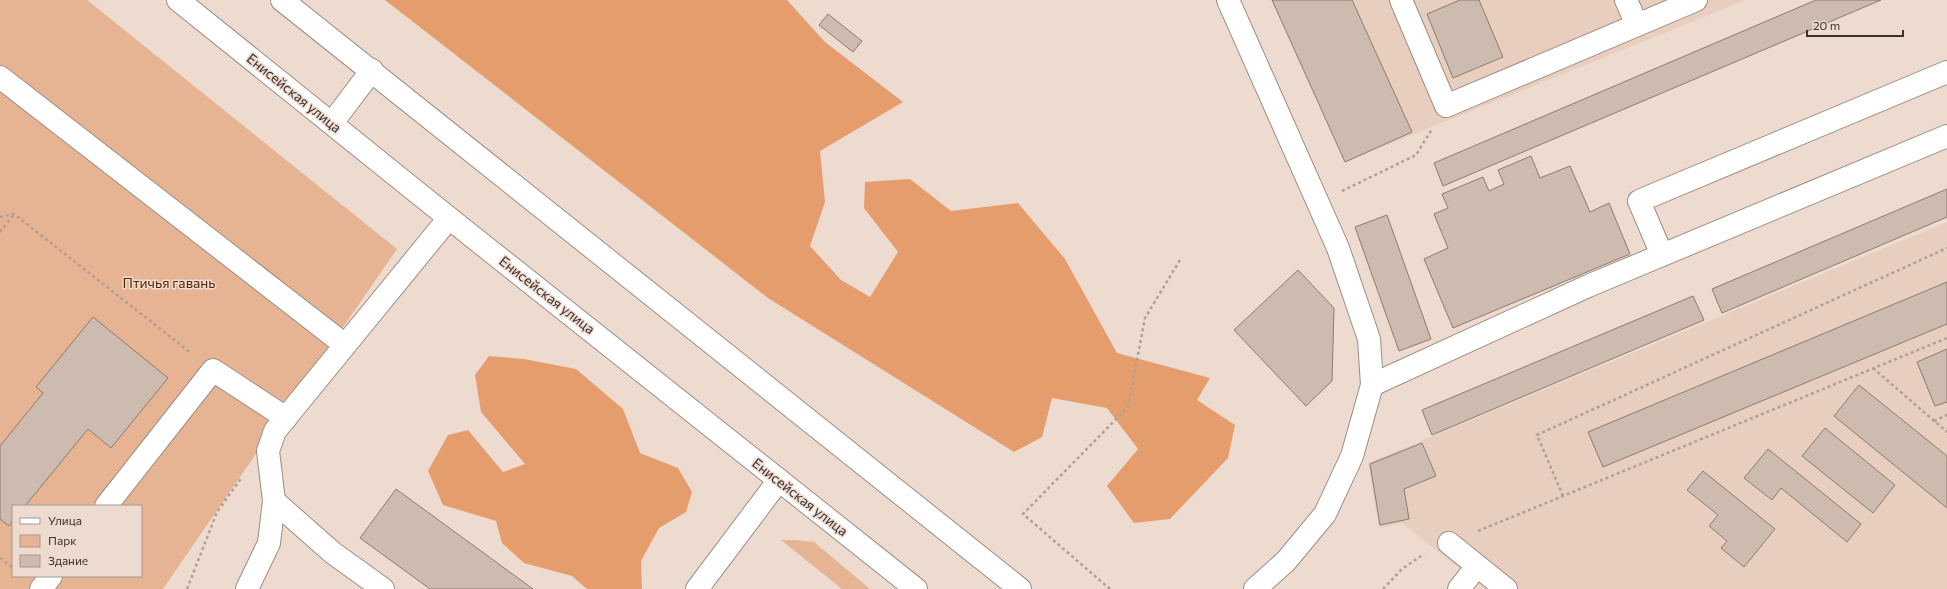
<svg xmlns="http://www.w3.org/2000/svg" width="1947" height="589" viewBox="0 0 1947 589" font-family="Commissioner,sans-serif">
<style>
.built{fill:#e7cebe}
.green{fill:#e7b493;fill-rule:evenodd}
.forest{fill:#e59d6e}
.building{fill:#cdbbb0;stroke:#8c7b71}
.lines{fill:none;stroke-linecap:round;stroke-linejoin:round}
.minor-casing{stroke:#9e8d82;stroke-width:24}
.major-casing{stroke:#9e8d82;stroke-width:24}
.path{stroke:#af9f97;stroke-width:2.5;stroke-dasharray:3 3;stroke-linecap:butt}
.minor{stroke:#fff;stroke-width:22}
.major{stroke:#fff;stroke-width:22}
.labels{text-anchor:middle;stroke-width:3;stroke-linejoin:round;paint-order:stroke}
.street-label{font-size:14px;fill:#39312d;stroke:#eedbd0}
.park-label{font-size:14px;fill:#552701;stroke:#eedbd0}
</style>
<rect width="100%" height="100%" fill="#eedbd0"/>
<!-- built -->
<g class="built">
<path d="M1272 0H1746L1345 162Z"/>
<path d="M1947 222V589H1485L1402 523 1379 528 1368 463Z"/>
</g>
<!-- green -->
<g class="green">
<path d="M0 0H87L397 249 163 589H0ZM13 506H141V576H13Z"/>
<path d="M781 540H795L814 542 870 589H842Z"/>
</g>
<!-- forest -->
<g class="forest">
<path d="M385 0H787L825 42 903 102 820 151 825 202 810 246 841 280 870 297 898 252 864 208 865 182 910 179 951 211 1018 203 1065 259 1117 353 1210 378 1197 400 1235 425 1228 458 1170 519 1134 523 1107 486 1138 449 1107 408 1052 398 1042 437 1014 452 768 298Z"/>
<path d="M489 356 524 359 576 369 623 409 640 453 678 468 692 492 686 512 659 528 641 561 642 589H587L572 576 524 563 502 543 496 521 443 505 428 471 448 435 468 430 503 472 525 464 481 412 475 375Z"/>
</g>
<!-- building -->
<g class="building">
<path d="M1272 0H1352L1412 132 1345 162Z"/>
<path d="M1460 0H1479L1503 57 1453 78 1427 14Z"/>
<path d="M1816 0H1881L1443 186 1434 163Z"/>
<path d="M828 14 862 41 853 52 819 25Z"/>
<path d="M1531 156 1540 178 1570 166 1590 212 1609 203 1630 254 1453 328 1424 259 1448 248 1434 214 1448 208 1442 194 1483 177 1489 191 1504 184 1498 170Z"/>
<path d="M1947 189V217L1722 313 1712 289Z"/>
<path d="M1387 215 1431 339 1399 351 1355 227Z"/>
<path d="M1298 270 1334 308 1332 381 1306 406 1234 330Z"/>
<path d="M1947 282V324L1603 467 1588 432Z"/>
<path d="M1693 296 1704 320 1432 435 1422 410Z"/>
<path d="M93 317 168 378 111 448 88 429 25 506H13V520L9 526 0 519V446L43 393 36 387Z"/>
<path d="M1947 349V402L1935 406 1917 362Z"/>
<path d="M1859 385 1947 456V508L1834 416Z"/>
<path d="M1825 428 1895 485 1873 513 1802 456Z"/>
<path d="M1422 443 1436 476 1404 489 1409 519 1380 525 1370 464Z"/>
<path d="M1768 449 1861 524 1847 542 1781 488 1772 500 1744 478Z"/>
<path d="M1703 471 1775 529 1744 567 1721 548 1727 541 1709 526 1718 515 1687 490Z"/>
<path d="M396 489 533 589H430L360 538Z"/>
</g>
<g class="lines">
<!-- minor casing -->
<g class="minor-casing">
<g id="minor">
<path d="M1228 0 1338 248 1369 339 1372 385 1352 456 1325 514 1286 561 1255 589"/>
<path d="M1401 0 1446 106 1696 0"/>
<path d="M1626 0 1637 25"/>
<path d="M0 77 345 345"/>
<path d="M1662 255 1639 201 1947 72"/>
<path d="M1372 385 1588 286 1947 136"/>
<path d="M274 501 333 553 383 589"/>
<path d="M106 506 213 370 286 418"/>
<path d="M1449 543 1506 589"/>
<path d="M41 589 51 576"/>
<path d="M247 589 269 543 274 501 268 451 275 431 449 218"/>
<path d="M697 589 779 480"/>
<path d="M1459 589 1477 566"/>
</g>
</g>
<!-- major casing -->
<g class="major-casing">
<g id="major">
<path d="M178 0 449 218 916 589"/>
<path d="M282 0 1020 589"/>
<path d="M332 123 372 70"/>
</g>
</g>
<!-- path -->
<g class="path">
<path d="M1342 191 1416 155 1432 129"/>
<path d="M0 217 14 214 191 353"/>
<path d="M0 232 14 214"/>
<path d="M1873 368 1947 432"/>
<path d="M1934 421 1947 415"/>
<path d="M1563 496 1537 435 1947 248"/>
<path d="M1478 531 1947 338"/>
<path d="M0 558 13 568"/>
<path d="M187 589 217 512 242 477"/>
<path d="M1110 589 1023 514 1128 407 1145 318 1180 260"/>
<path d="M1383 589 1402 569 1424 554"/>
</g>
<!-- minor -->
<use href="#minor" class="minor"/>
<!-- major -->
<use href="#major" class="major"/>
</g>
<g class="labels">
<!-- street labels -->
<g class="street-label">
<text transform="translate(294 93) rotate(39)" y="5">Енисейская улица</text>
<text transform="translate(547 295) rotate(38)" y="5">Енисейская улица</text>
<text transform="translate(800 497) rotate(38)" y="5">Енисейская улица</text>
</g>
<!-- park labels -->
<g class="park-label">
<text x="169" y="288">Птичья гавань</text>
</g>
</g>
<!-- legend -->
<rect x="12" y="505" width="130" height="72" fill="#eedbd0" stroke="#a6978f"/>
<rect x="20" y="518" width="20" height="6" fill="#ffffff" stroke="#a6978f"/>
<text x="48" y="525" font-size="12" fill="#39312d">Улица</text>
<rect x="20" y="535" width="20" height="12" fill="#e7b493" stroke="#a6978f"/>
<text x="48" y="545" font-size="12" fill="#39312d">Парк</text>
<rect x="20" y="555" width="20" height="12" fill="#cdbbb0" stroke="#a6978f"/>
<text x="48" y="565" font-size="12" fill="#39312d">Здание</text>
<!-- scale -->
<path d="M1807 30v6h96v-6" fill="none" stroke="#39312d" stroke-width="2"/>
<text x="1813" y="30" font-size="12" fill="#39312d" stroke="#eedbd0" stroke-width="3" paint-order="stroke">20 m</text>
</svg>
